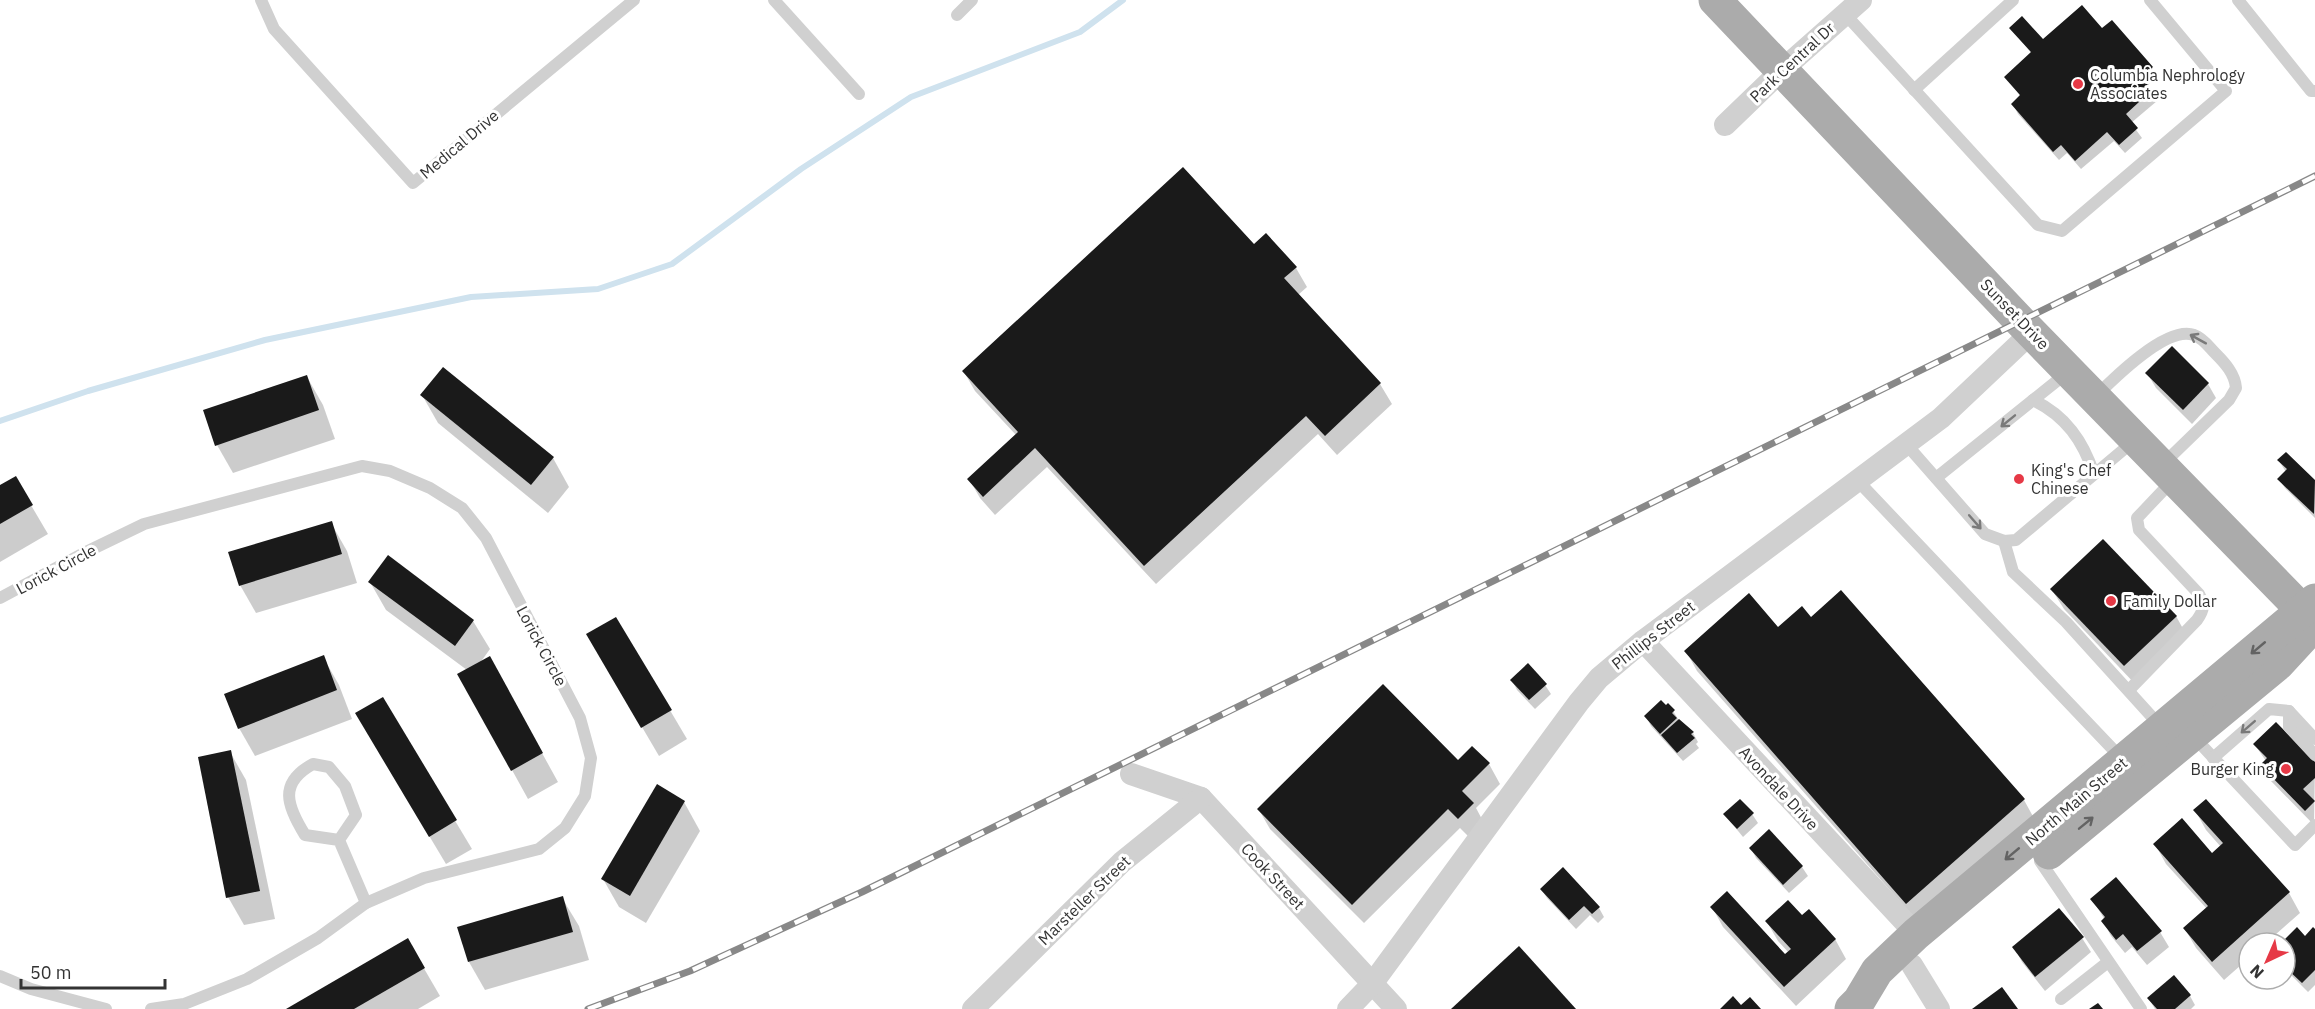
<svg xmlns="http://www.w3.org/2000/svg" width="2315" height="1009" viewBox="0 0 2315 1009" font-family="'IBM Plex Sans',sans-serif">
<style>
.shadow{fill:#0003}
.lines{fill:none;stroke-linecap:round;stroke-linejoin:round}
.stream{stroke:#cfe2ee;stroke-width:6}
.building{fill:#1a1a1a}
.lane{stroke:#d0d0d0;stroke-width:12}
.street{stroke:#d0d0d0;stroke-width:22}
.primary{stroke:#ababab;stroke-width:33}
.rail-casing{stroke:#888;stroke-width:7}
.rail{stroke:#fff;stroke-width:4.5;stroke-dasharray:14;stroke-linecap:butt}
.oneway{stroke:#7a7a7a}
.oneway2{stroke:#636363}
.poi-dot{fill:#e63946;stroke:#fff;stroke-width:2}
.labels{text-anchor:middle;stroke-width:6;stroke-linejoin:round;paint-order:stroke}
.street-label{font-size:16px;fill:#333;stroke:#fff}
.poi-label{font-size:16px;fill:#333;stroke:#fff;text-anchor:start}
</style>
<rect width="100%" height="100%" fill="#fff"/>
<!-- shadow -->
<g class="shadow">
<path d="M2011 28 2043 41 2102 30 2152 68 2157 77 2147 86 2157 101 2131 123 2142 138 2125 153 2114 141 2081 169 2067 153 2059 160 2018 114 2013 104 2021 97 2006 77 2032 54Z"/>
<path d="M1254 246 1296 268 1307 287 1298 295 1380 384 1392 404 1337 455 1318 434 1156 584 1047 467 995 515 980 498 969 479 1016 435 975 391 964 372Z"/>
<path d="M2147 373 2208 384 2216 398 2192 424 2156 388Z"/>
<path d="M307 377 323 405 335 439 233 473 217 445Z"/>
<path d="M422 395 553 458 569 487 548 513 438 423Z"/>
<path d="M2286 454 2315 482V518L2285 488 2279 479 2286 472 2279 461Z"/>
<path d="M15 478 48 534 0 562V487Z"/>
<path d="M331 523 347 551 357 583 256 613 240 585Z"/>
<path d="M388 557 473 621 490 649 480 663 505 686 558 782 528 799 512 770 467 670 386 610 370 582Z"/>
<path d="M2052 590 2176 616 2187 636 2136 685 2064 609Z"/>
<path d="M1841 592 2024 800 2035 820 1918 922 1697 671 1686 651 1778 629 1811 619Z"/>
<path d="M616 619 687 739 659 756 588 635Z"/>
<path d="M323 657 339 685 352 719 255 756 239 728Z"/>
<path d="M1512 680 1545 685 1551 694 1535 709 1517 690Z"/>
<path d="M382 699 472 849 446 864 373 742Z"/>
<path d="M1673 711 1680 722 1693 733 1698 742 1696 744 1699 748 1683 761 1651 726 1646 716Z"/>
<path d="M2255 745 2315 764 2314 825 2270 780 2261 765 2266 761Z"/>
<path d="M1472 748 1489 764 1500 784 1476 808 1484 823 1470 838 1460 828 1364 923 1270 829 1259 810 1458 762Z"/>
<path d="M230 752 246 780 275 919 244 925 228 897Z"/>
<path d="M2206 801 2289 893 2300 913 2266 943H2249V958L2224 980 2196 948 2185 929 2207 909 2166 864 2155 844 2212 855 2221 847 2206 830 2195 810Z"/>
<path d="M684 802 700 831 646 923 619 907 603 879Z"/>
<path d="M1752 814 1758 823 1743 837 1725 815Z"/>
<path d="M1751 848 1802 867 1808 876 1789 893 1756 858Z"/>
<path d="M1541 889 1599 908 1604 917 1598 923 1590 915 1576 929 1547 898Z"/>
<path d="M562 898 579 926 589 960 485 990 469 962Z"/>
<path d="M2092 899 2160 932 2169 947 2147 965 2132 947 2125 953 2111 936 2103 921 2105 920Z"/>
<path d="M1712 907 1785 956 1789 953 1778 941 1767 922 1802 917 1835 939 1846 959 1796 1006 1723 927Z"/>
<path d="M2315 931V985L2308 992 2285 969 2283 943 2305 938Z"/>
<path d="M2082 938 2091 952 2045 991 2022 962 2014 947Z"/>
<path d="M408 941 440 996 418 1009H289Z"/>
<path d="M2190 996 2195 1005 2191 1009H2155L2149 999Z"/>
</g>
<g class="lines">
<!-- stream -->
<path class="stream" d="M0 421 88 391 265 340 471 297 598 289 672 264 801 169 911 97 1080 32 1123 0"/>
</g>
<!-- building -->
<g class="building">
<path d="M2082 5 2102 28 2112 20 2153 67 2141 77 2152 90 2126 114 2138 128 2119 145 2107 132 2075 161 2061 145 2053 152 2011 104 2020 95 2004 77 2031 52 2009 28 2022 16 2043 39Z"/>
<path d="M1183 167 1254 244 1266 233 1297 267 1284 278 1381 383 1325 436 1306 416 1144 566 1035 448 983 497 967 479 1018 432 962 371Z"/>
<path d="M2172 346 2209 383 2183 410 2145 373Z"/>
<path d="M443 367 554 457 531 485 420 395Z"/>
<path d="M307 375 319 410 215 446 203 410Z"/>
<path d="M2286 452 2315 480 2314 514 2277 479 2287 469 2277 460Z"/>
<path d="M16 476 33 505 0 524V485Z"/>
<path d="M332 521 342 554 239 586 228 552Z"/>
<path d="M2103 539 2177 616 2124 666 2050 589Z"/>
<path d="M388 555 474 620 455 646 368 582Z"/>
<path d="M1841 590 2025 799 1906 904 1684 651 1749 593 1778 627 1802 606 1811 617Z"/>
<path d="M616 617 672 710 641 728 586 634Z"/>
<path d="M324 655 337 690 238 729 224 694Z"/>
<path d="M490 656 543 753 511 771 457 674Z"/>
<path d="M1528 663 1547 684 1529 700 1510 680Z"/>
<path d="M1383 684 1458 760 1472 746 1490 763 1462 791 1474 803 1458 819 1448 809 1352 905 1257 809Z"/>
<path d="M383 697 457 820 429 837 355 713Z"/>
<path d="M1661 700 1666 705 1668 703 1675 710 1672 713 1677 718 1660 734 1644 716Z"/>
<path d="M1679 719 1694 732 1691 734 1695 738 1677 753 1661 735Z"/>
<path d="M2276 722 2315 762V778L2303 789 2315 801 2305 811 2260 765 2267 758 2253 744Z"/>
<path d="M231 750 260 891 226 898 198 757Z"/>
<path d="M657 784 685 801 630 896 601 879Z"/>
<path d="M1740 799 1754 813 1737 829 1723 814Z"/>
<path d="M2206 799 2290 892 2212 962 2183 928 2208 906 2153 844 2182 818 2212 853 2223 843 2193 810Z"/>
<path d="M1769 829 1803 866 1783 885 1749 848Z"/>
<path d="M1563 867 1600 907 1592 914 1584 906 1569 920 1540 889Z"/>
<path d="M2116 877 2162 931 2137 951 2123 934 2116 940 2101 921 2105 917 2090 899Z"/>
<path d="M1727 891 1785 954 1791 949 1765 921 1788 900 1802 915 1809 909 1836 939 1784 987 1710 907Z"/>
<path d="M563 896 573 932 468 962 457 927Z"/>
<path d="M2059 908 2084 937 2035 977 2012 947Z"/>
<path d="M2297 927 2305 936 2313 927 2315 929V970L2302 983 2285 967V943H2281Z"/>
<path d="M408 938 425 968 354 1009H286Z"/>
<path d="M1519 946 1576 1009H1451Z"/>
<path d="M2174 975 2191 995 2175 1009H2157L2147 998Z"/>
<path d="M2002 987 2018 1009H1972Z"/>
<path d="M1733 996 1741 1005 1750 997 1761 1009H1720Z"/>
<path d="M2098 1003 2103 1009H2089Z"/>
</g>
<g class="lines">
<!-- lane -->
<g class="lane">
<path d="M261 0 274 29 413 183 634 0"/>
<path d="M774 0 859 94"/>
<path d="M2238 0 2311 91H2315"/>
<path d="M1845 14 2038 225 2062 231 2226 91 2150 0"/>
<path d="M957 15 972 0"/>
<path d="M1914 90 2013 0"/>
<path d="M2095 397C2113 379 2167 325 2194 335 2203 338 2209 347 2215 353 2225 363 2235 374 2236 388L2229 400 2162 465"/>
<path d="M2033 400C2066 416 2083 441 2094 474"/>
<path d="M1906 444 1985 534 2004 541 2016 540 2135 440"/>
<path d="M1936 478 2068 372"/>
<path d="M1857 480 2123 760"/>
<path d="M2004 541 2013 572 2066 622 2162 728"/>
<path d="M0 598 84 553 144 524 362 466 390 471 430 488 462 508 486 538 580 718 591 758 585 796 565 828 539 849 424 878 366 903 318 938 247 979 184 1004 151 1009"/>
<path d="M2129 690 2197 620C2204 610 2205 605 2199 594L2139 530 2137 518 2174 479"/>
<path d="M2289 711V727L2315 755"/>
<path d="M2193 736 2295 845 2315 825"/>
<path d="M2213 758 2269 709 2289 711 2315 739"/>
<path d="M339 840 356 815 345 786 329 767 313 764C278 783 287 806 305 835L339 840 366 903"/>
<path d="M2040 861 2141 1009"/>
<path d="M0 976 31 989 106 1009"/>
<path d="M2061 999 2108 962"/>
</g>
<!-- street -->
<g class="street">
<path d="M1725 125 1782 70 1861 0"/>
<path d="M1643 641 1916 934"/>
<path d="M1131 774 1201 798 1396 1009"/>
<path d="M1912 965 1939 1009"/>
<path d="M973 1009 1122 862 1201 798"/>
<path d="M1348 1009 1372 984 1579 702 1599 678 1643 641 1941 418 2032 332"/>
</g>
<!-- primary -->
<g class="primary">
<path d="M1715 0 2020 321 2303 611 2315 627"/>
<path d="M2049 853 2278 664 2315 624"/>
<path d="M1851 1009 1859 1001 1877 971 1916 934 2315 600"/>
</g>
<!-- rail casing -->
<g class="rail-casing">
<path id="rail" d="M588 1009 690 971 862 892 2315 176"/>
</g>
<!-- rail -->
<use href="#rail" class="rail"/>
</g>
<!-- one-way arrows -->
<defs><path id="oneway-shaft" d="M-6 0H5M1.5-3L5.5 0L1.5 3" fill="none" stroke-width="1.6" stroke-linecap="round" stroke-linejoin="round" transform="scale(1.5)"/></defs>
<g class="oneway">
<use href="#oneway-shaft" transform="translate(2198 339) rotate(-151)"/>
<use href="#oneway-shaft" transform="translate(2008 421) rotate(141)"/>
<use href="#oneway-shaft" transform="translate(1975 522) rotate(49)"/>
<use href="#oneway-shaft" transform="translate(2248 727) rotate(139)"/>
</g>
<g class="oneway2">
<use href="#oneway-shaft" transform="translate(2258 648) rotate(140)"/>
<use href="#oneway-shaft" transform="translate(2086 823) rotate(-39)"/>
<use href="#oneway-shaft" transform="translate(2012 854) rotate(140)"/>
</g>
<!-- markers -->
<g class="poi-dot">
<circle cx="2078" cy="84" r="6"/>
<circle cx="2019" cy="479" r="6"/>
<circle cx="2111" cy="601" r="6"/>
<circle cx="2286" cy="769" r="6"/>
</g>
<g class="labels">
<!-- street labels -->
<g class="street-label">
<text transform="translate(1792 62) rotate(-43)" y="6">Park Central Dr</text>
<text transform="translate(459 144) rotate(-40)" y="6">Medical Drive</text>
<text transform="translate(2015 314) rotate(46)" y="6">Sunset Drive</text>
<text transform="translate(56 569) rotate(-28)" y="6">Lorick Circle</text>
<text transform="translate(1653 635) rotate(-38)" y="6">Phillips Street</text>
<text transform="translate(542 646) rotate(62)" y="6">Lorick Circle</text>
<text transform="translate(1779 788) rotate(47)" y="6">Avondale Drive</text>
<text transform="translate(2076 801) rotate(-40)" y="6">North Main Street</text>
<text transform="translate(1273 876) rotate(47)" y="6">Cook Street</text>
<text transform="translate(1084 900) rotate(-44)" y="6">Marsteller Street</text>
</g>
<!-- poi labels -->
<g class="poi-label">
<text x="2090" y="81">Columbia Nephrology<tspan x="2090" dy="18">Associates</tspan></text>
<text x="2031" y="476">King's Chef<tspan x="2031" dy="18">Chinese</tspan></text>
<text x="2123" y="607">Family Dollar</text>
<text x="2274" y="775" text-anchor="end">Burger King</text>
</g>
</g>
<!-- north arrow -->
<g transform="translate(2267 961) rotate(224)"><circle r="28" fill="#ffffff" stroke="#adadad" stroke-width="1.5"/>
<path d="M0-4.5L10 22L0 15L-10 22Z" fill="#e63946"/>
<text y="-9" font-size="16" font-weight="bold" text-anchor="middle" fill="#333333">N</text>
</g>
<!-- scale -->
<path d="M21 979v9h144v-9" fill="none" stroke="#333333" stroke-width="3"/>
<text x="30" y="979" font-size="18" fill="#333333" stroke="#ffffff" stroke-width="4.5" paint-order="stroke">50 m</text>
</svg>
